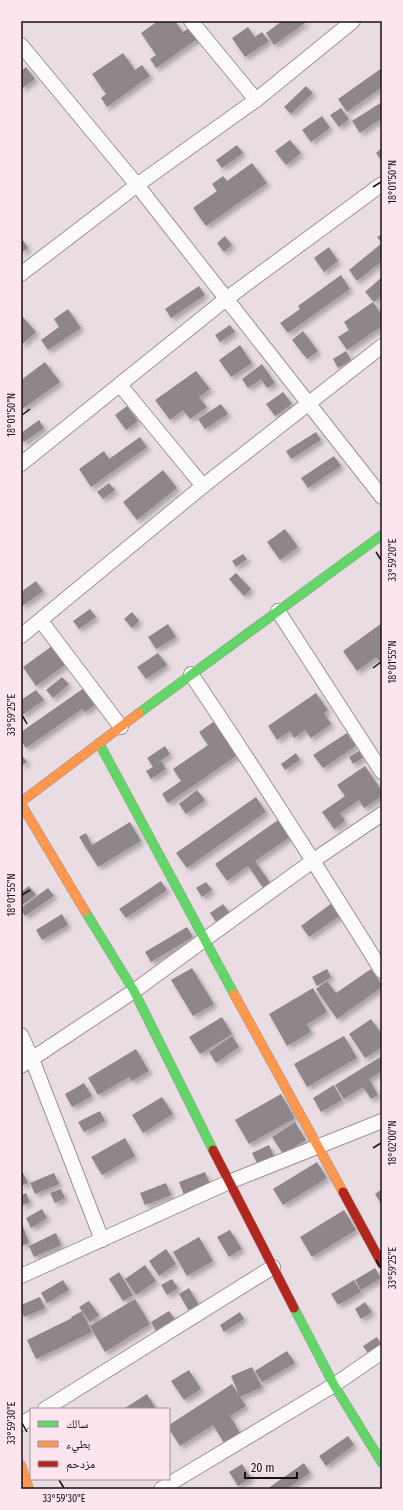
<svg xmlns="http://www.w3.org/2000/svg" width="403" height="1510" viewBox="0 0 403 1510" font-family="'Fira Sans Condensed','Noto Naskh Arabic',sans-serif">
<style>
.building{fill:#8e868a;filter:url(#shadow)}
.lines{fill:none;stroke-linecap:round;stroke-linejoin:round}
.street-casing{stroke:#9c9397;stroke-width:16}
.fast-casing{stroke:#9c9397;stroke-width:10}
.slow-casing{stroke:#9c9397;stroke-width:10}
.jam-casing{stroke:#9c9397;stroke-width:10}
.street{stroke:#fcfafb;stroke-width:14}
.fast{stroke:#63d668;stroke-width:9}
.slow{stroke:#ff974d;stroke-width:9}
.jam{stroke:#b3261e;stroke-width:9}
.ticks{fill:none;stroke:#160f13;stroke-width:1.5}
.neatline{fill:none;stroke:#160f13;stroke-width:1.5}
.ticks-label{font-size:10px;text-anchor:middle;fill:#160f13}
</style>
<defs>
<filter id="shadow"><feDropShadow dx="3.5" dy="3.5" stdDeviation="2" flood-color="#0004"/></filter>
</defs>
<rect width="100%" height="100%" fill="#e9dde3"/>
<!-- building -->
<g class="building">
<path d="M158 21H175L183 32 192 26 200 37 156 68 150 59 156 55 141 33Z"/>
<path d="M282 21H308L274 45 266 33Z"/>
<path d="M248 27 255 37 262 32 269 41 245 57 232 38Z"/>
<path d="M123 53 135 70 142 65 150 76 107 107 101 98 106 94 92 74Z"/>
<path d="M26 67 35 79 21 89V71Z"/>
<path d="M382 68V87L347 112 338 99Z"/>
<path d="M306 86 313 93 291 114 284 107Z"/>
<path d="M382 102V118L360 133 352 121Z"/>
<path d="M341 108 349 119 339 127 330 115Z"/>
<path d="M322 116 330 128 311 142 302 130Z"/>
<path d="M290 140 301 153 286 165 275 151Z"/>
<path d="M237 145 243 153 222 168 216 160Z"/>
<path d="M382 148V161L376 153Z"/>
<path d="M252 163 267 183 206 226 193 208 217 191 212 184 223 176 227 181Z"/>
<path d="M382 234V243L377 237Z"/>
<path d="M225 236 232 245 224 252 217 243Z"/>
<path d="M22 239 28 248 21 253V240Z"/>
<path d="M382 243V261L357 281 349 270Z"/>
<path d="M329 247 338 261 324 272 314 258Z"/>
<path d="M341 275 350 289 288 333 280 323 300 309 298 306Z"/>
<path d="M382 277V295L374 302 365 292Z"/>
<path d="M199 286 205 295 171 318 165 309Z"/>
<path d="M373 302 382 315V326L347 350 338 337 349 330 344 322Z"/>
<path d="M68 309 81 328 48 350 41 340 59 327 54 319Z"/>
<path d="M21 315 36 332 21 345Z"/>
<path d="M230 325 235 332 220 342 215 335Z"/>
<path d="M303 331 318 351 307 359 292 340Z"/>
<path d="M240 345 252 363 231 377 219 360Z"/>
<path d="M346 351 351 360 338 368 333 359Z"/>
<path d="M45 362 60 382 21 410V380Z"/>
<path d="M262 364 275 383 267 388 261 379 248 388 242 379Z"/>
<path d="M196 371 210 389 199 397 207 407 190 419 183 410 170 420 155 400Z"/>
<path d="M283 392 292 404 275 416 266 404Z"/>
<path d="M221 404 228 414 205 429 198 419Z"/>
<path d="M127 406 138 421 126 430 115 415Z"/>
<path d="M39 420 44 428 24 442 21 439V433Z"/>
<path d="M316 432 321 440 291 459 286 451Z"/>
<path d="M140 437 147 447 91 487 79 469 104 451 109 459Z"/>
<path d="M334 456 341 466 308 488 301 478Z"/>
<path d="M163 470 177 488 137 520 123 502Z"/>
<path d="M109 483 115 490 103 499 97 492Z"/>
<path d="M285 529 298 547 280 560 267 542Z"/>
<path d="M243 554 247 559 236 567 232 561Z"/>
<path d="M236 573 251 589 244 596 229 579Z"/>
<path d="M36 581 43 591 21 607V592Z"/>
<path d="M90 609 96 617 79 629 73 621Z"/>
<path d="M132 612 139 621 132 628 124 619Z"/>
<path d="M382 623V661L380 662 376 657 357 671 343 651Z"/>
<path d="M168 624 176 637 156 649 148 637Z"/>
<path d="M52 646 65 665 36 686 23 667Z"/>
<path d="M158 653 167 665 146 679 137 667Z"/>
<path d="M62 677 69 684 53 698 46 690Z"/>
<path d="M84 688 95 705 85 712 82 709 26 748 21 741V732Z"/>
<path d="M36 690 44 700 21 716V700Z"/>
<path d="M316 693 328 710 324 713 331 724 311 738 305 730 294 738 290 731 277 740 268 726Z"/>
<path d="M219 718 242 752 168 803 162 794 181 781 173 769 208 745 199 732Z"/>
<path d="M347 733 356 746 323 768 313 755Z"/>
<path d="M165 746 170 754 156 764 161 761 166 769 151 779 146 771 153 767 147 758Z"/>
<path d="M359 751 363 758 353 764 349 757Z"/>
<path d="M296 753 300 760 285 770 281 764Z"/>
<path d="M21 754 27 762 21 766Z"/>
<path d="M365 766 382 791V796L364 808 359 800 340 813 345 821 334 829 322 812 345 796 337 785Z"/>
<path d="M197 790 205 800 186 814 179 804Z"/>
<path d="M256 797 266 812 187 868 176 853Z"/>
<path d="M281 818 293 835 255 861 271 884 264 889 248 866 227 881 215 864Z"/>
<path d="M130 822 141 841 98 867 79 837 86 833 92 845Z"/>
<path d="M161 881 167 890 126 918 119 909Z"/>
<path d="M206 882 212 890 202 897 196 888Z"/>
<path d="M29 886 36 895 21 906V892Z"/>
<path d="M48 888 54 896 25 916 21 910V908Z"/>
<path d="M332 903 341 915 309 937 301 926Z"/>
<path d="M223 904 230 913 217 923 210 913Z"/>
<path d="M62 914 68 925 42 940 36 930Z"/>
<path d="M187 927 193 937 151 962 145 952Z"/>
<path d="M192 968 214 1004 193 1016 171 980Z"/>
<path d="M327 969 331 977 317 986 312 977Z"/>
<path d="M371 969 382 985V987L337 1019 316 989 327 981 336 993Z"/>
<path d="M313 988 327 1012 307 1024 311 1032 287 1046 269 1014Z"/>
<path d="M222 1017 232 1034 200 1054 189 1037Z"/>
<path d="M371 1019 381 1033 382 1032V1047L365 1058 349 1034Z"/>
<path d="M232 1036 239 1047 216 1063 209 1052Z"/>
<path d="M344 1036 357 1058 307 1087 294 1064Z"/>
<path d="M136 1049 149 1071 132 1081 129 1077 98 1095 88 1078Z"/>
<path d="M382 1056V1071L369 1079 378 1095 371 1099 363 1087 344 1099 335 1085Z"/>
<path d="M84 1083 92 1096 72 1107 65 1094Z"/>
<path d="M334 1085 342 1100 321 1112 313 1098Z"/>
<path d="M281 1094 295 1118 249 1144 235 1120Z"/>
<path d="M162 1097 173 1114 143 1133 132 1115Z"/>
<path d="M100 1111 105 1121 84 1132 78 1122Z"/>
<path d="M295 1122 306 1140 283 1154 272 1137Z"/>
<path d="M125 1138 135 1156 102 1175 91 1157Z"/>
<path d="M269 1145 274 1156 257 1163 252 1153Z"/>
<path d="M317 1162 327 1178 283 1205 273 1189Z"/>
<path d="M21 1169 28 1183 21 1186Z"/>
<path d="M205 1172 210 1184 184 1195 179 1182Z"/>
<path d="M54 1173 59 1184 35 1194 30 1183Z"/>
<path d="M166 1183 171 1195 145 1205 140 1193Z"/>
<path d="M61 1189 65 1198 55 1203 50 1193Z"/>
<path d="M382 1189V1205L375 1194Z"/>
<path d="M26 1193 30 1202 21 1206V1195Z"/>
<path d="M42 1209 47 1218 31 1228 26 1218Z"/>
<path d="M344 1210 356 1230 312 1257 300 1237Z"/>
<path d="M21 1221 29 1243 21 1246Z"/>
<path d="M230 1230 242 1249 229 1257 217 1237Z"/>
<path d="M56 1233 61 1245 34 1257 29 1246Z"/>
<path d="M199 1237 213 1261 187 1276 173 1252Z"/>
<path d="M166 1249 176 1264 159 1276 149 1261Z"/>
<path d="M145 1265 156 1281 136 1295 125 1279Z"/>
<path d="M375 1268 381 1278 361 1290 355 1280Z"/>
<path d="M119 1272 133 1295 123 1301 109 1279Z"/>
<path d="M172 1279 178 1288 167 1295 161 1285Z"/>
<path d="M63 1280 69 1290 47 1303 41 1293Z"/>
<path d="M354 1280 361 1292 338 1305 331 1294Z"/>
<path d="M189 1288 199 1305 189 1311 179 1294Z"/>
<path d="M40 1297 45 1308 24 1317 21 1310V1305Z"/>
<path d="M135 1299 150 1324 105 1352 90 1326Z"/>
<path d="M89 1301 99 1315 90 1322 79 1307Z"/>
<path d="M365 1302 372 1312 361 1319 355 1309Z"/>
<path d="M82 1311 92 1332 36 1359 27 1340 72 1318 71 1317Z"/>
<path d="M169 1311 175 1319 156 1331 151 1322Z"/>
<path d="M240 1312 244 1319 224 1332 220 1325Z"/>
<path d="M377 1337 381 1344 368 1353 363 1346Z"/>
<path d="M287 1351 295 1363 262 1382 255 1371Z"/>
<path d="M252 1367 262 1387 240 1397 231 1376Z"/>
<path d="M189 1370 201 1389 184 1400 171 1381Z"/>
<path d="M232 1384 246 1406 230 1416 240 1433 224 1443 213 1425 180 1446 169 1429V1425Z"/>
<path d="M147 1394 156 1409H126L125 1408Z"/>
<path d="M348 1436 354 1445 326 1466 319 1456Z"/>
<path d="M304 1463 310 1473 287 1489H267Z"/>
<path d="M242 1464 251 1478 238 1486 229 1472Z"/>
</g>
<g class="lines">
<!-- street casing -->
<g class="street-casing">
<g id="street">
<path d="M191 21 256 100"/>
<path d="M21 45 137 185 382 497"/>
<path d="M21 274 137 185 256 100 353 21"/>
<path d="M120 385 203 486"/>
<path d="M21 464 226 299 382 184"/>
<path d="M278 611 382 772"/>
<path d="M41 621 121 727"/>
<path d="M21 636 203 486 382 346"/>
<path d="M191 674C257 772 320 871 382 971"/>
<path d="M21 1035 32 1059 102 1240"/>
<path d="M21 1066 134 991 314 860 382 814"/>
<path d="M21 1276 229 1182 382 1121"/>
<path d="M45 1409 273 1267"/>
<path d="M21 1424 31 1418"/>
<path d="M161 1489 334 1385 382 1352"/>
</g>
</g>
<!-- fast casing -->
<g class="fast-casing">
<g id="fast">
<path d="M139 713 382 535"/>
<path d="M99 743 234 994"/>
<path d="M85 911 134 991 213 1150"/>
<path d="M294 1308 334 1385 382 1463"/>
</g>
</g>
<!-- slow casing -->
<g class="slow-casing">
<g id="slow">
<path d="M21 802 139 713"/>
<path d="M21 804 85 911"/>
<path d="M234 994 343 1192"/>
<path d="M21 1465 29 1489"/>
</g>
</g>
<!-- jam casing -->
<g class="jam-casing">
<g id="jam">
<path d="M213 1150 294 1308"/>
<path d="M343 1192 382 1264"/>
</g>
</g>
<!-- street -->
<use href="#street" class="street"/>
<!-- fast -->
<use href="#fast" class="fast"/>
<!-- slow -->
<use href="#slow" class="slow"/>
<!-- jam -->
<use href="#jam" class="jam"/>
</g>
<!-- ticks -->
<path class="ticks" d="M373 187 381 182M22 415 30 409M376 552 381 560M373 668 381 662M22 715 27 724M22 895 30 890M373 1148 381 1143M376 1260 381 1268M22 1423 27 1432M59 1480 64 1488"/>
<!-- border -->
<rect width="403" height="1510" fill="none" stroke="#fce5ef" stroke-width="44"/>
<!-- legend -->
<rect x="30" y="1408" width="140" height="72" fill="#fce5ef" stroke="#a08f97"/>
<rect x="38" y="1421" width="20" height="6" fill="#63d668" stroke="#a08f97"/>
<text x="66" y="1428" font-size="12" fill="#160f13">سالك</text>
<rect x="38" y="1441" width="20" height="6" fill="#ff974d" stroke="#a08f97"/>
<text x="66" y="1448" font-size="12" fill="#160f13">بطيء</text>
<rect x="38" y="1461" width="20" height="6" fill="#b3261e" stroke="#a08f97"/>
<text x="66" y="1468" font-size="12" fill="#160f13">مزدحم</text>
<!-- scale -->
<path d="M245 1472v6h52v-6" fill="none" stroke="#160f13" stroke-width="2"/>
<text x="251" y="1472" font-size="12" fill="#160f13" stroke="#fce5ef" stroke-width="3" paint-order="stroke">20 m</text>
<rect x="22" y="22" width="359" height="1466" class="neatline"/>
<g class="ticks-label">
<text transform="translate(392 182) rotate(-90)" y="4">18°01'50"N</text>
<text transform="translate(11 415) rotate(-90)" y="4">18°01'50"N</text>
<text transform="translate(392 560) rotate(-90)" y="4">33°59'20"E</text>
<text transform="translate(392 662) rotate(-90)" y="4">18°01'55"N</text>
<text transform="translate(11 715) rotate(-90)" y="4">33°59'25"E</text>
<text transform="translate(11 895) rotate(-90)" y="4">18°01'55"N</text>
<text transform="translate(392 1143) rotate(-90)" y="4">18°02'00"N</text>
<text transform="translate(392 1268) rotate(-90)" y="4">33°59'25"E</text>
<text transform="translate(11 1423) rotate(-90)" y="4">33°59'30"E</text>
<text x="64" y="1502">33°59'30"E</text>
</g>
</svg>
